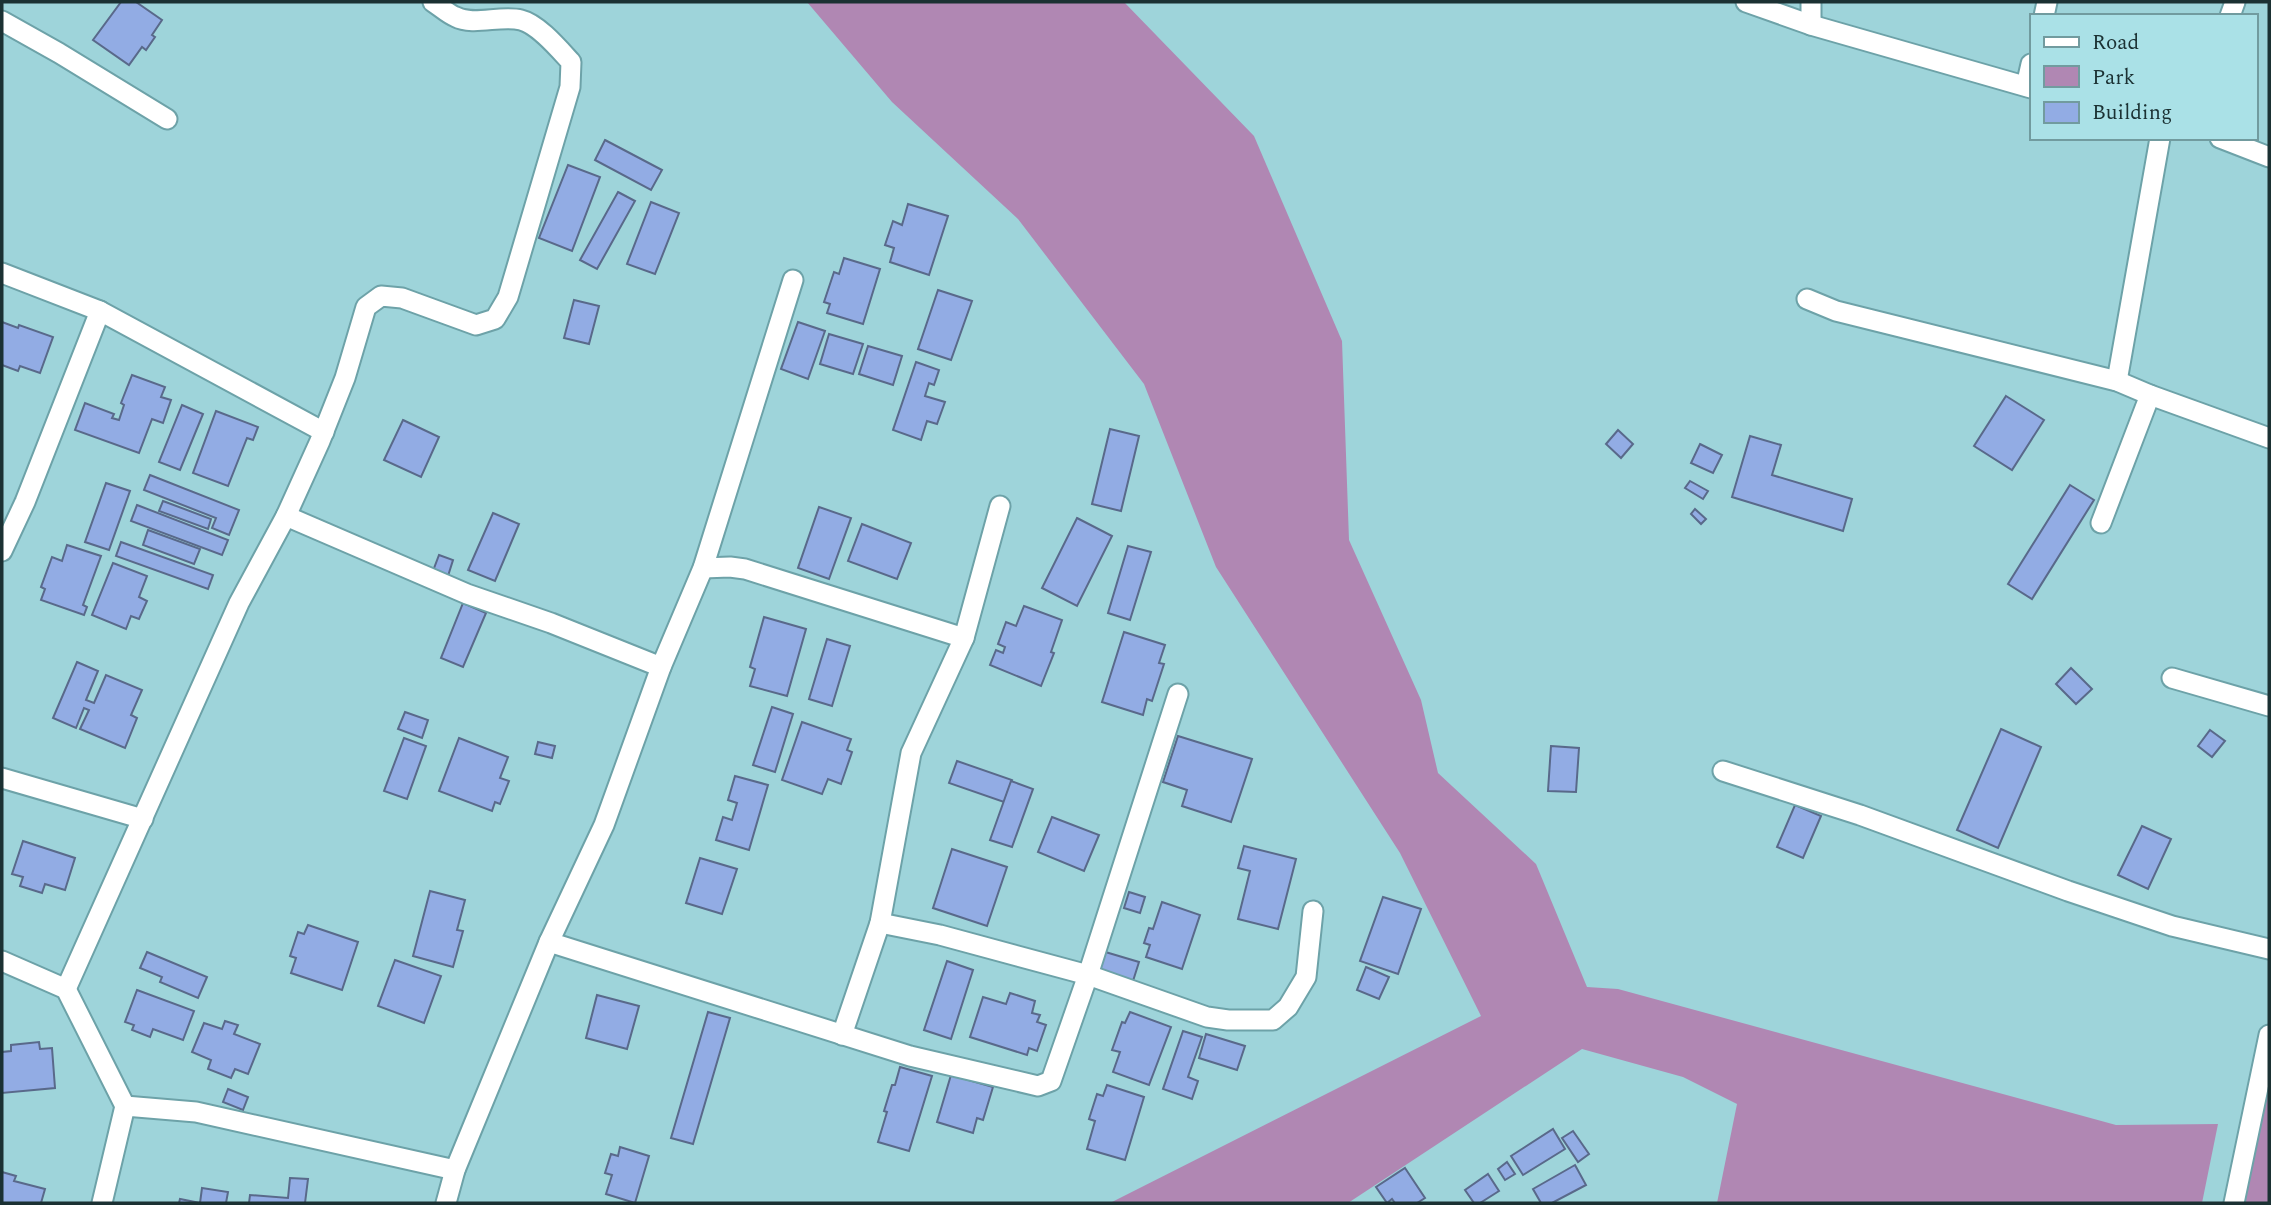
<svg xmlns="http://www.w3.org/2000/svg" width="2271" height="1205" viewBox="0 0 2271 1205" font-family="Spectral,serif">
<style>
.green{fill:#b087b3}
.building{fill:#92ace4;stroke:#59698a;stroke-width:2}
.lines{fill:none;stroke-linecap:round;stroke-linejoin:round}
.minor-casing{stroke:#6da2a8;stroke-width:23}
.minor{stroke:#fff;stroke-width:19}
</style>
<rect width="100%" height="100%" fill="#9ed4da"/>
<!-- green -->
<g class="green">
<path d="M807 2H1124L1254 136 1342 341 1349 540 1421 700 1438 773 1536 864 1587 987 1618 989 2116 1125 2218 1124 2202 1203H1717L1737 1104 1683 1077 1582 1049 1348 1203H1110L1481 1016 1400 853 1216 567 1144 384 1018 219 892 102Z"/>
<path d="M2269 1072V1203H2245Z"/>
</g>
<!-- building -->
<g class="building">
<path d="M121 2H136L162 20 152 35 155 37 146 50 142 47 129 65 93 40Z"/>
<path d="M605 140 662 170 651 190 595 160Z"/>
<path d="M568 165 600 177 572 251 539 238Z"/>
<path d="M618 192 635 201 597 269 580 260Z"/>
<path d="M651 202 679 213 655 274 627 264Z"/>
<path d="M908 204 948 216 929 275 890 262 894 248 885 245 893 221 902 225Z"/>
<path d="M844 258 880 269 863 324 827 313 830 304 824 302 834 272 839 274Z"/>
<path d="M938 290 972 301 951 360 918 349Z"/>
<path d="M574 300 599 306 589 344 564 338Z"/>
<path d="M2 322 18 328 19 325 53 337 40 373 20 366 18 371 2 365Z"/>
<path d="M798 322 825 331 808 379 781 369Z"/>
<path d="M829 334 863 344 853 374 820 364Z"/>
<path d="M868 346 902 356 893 385 859 374Z"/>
<path d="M916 362 939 370 934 385 929 383 925 396 945 402 937 424 927 421 921 440 893 430Z"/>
<path d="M132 375 165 387 161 397 171 400 163 423 152 419 139 453 75 430 85 403 114 414 112 418 119 420 124 405 121 403Z"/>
<path d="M2006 396 2044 420 2012 470 1974 446Z"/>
<path d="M182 405 203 414 180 470 159 462Z"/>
<path d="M216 411 258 427 253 440 247 438 228 486 193 473Z"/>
<path d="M403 420 439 437 421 477 384 460Z"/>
<path d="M1110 429 1139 436 1121 511 1092 504Z"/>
<path d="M1618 430 1633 444 1621 458 1606 444Z"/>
<path d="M1750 436 1781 445 1772 475 1852 499 1843 531 1732 497Z"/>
<path d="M1700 444 1722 455 1713 473 1691 463Z"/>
<path d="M150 475 239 510 229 535 212 528 216 518 144 490Z"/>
<path d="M1690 481 1708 491 1703 499 1685 488Z"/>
<path d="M106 483 130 491 109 550 85 542Z"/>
<path d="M2070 485 2094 500 2032 599 2008 584Z"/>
<path d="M163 501 211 519 208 529 159 511Z"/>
<path d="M137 505 228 540 222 555 131 521Z"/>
<path d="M819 507 851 518 829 579 798 568Z"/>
<path d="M1695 509 1706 519 1701 524 1691 514Z"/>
<path d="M493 513 519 524 495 581 468 570Z"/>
<path d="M1077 518 1112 536 1077 606 1042 588Z"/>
<path d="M862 524 911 543 897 579 848 561Z"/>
<path d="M148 530 200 549 194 564 143 545Z"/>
<path d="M121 542 213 575 208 589 116 556Z"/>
<path d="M67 545 101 556 83 605 87 607 84 615 41 600 45 589 41 587 52 557 62 561Z"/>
<path d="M1128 546 1151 552 1130 620 1108 613Z"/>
<path d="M439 555 453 560 448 576 433 571Z"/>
<path d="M113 563 147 576 139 597 147 601 139 619 131 616 126 629 92 615Z"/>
<path d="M463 603 486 613 463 667 441 658Z"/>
<path d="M1024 606 1062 620 1051 652 1054 653 1041 686 990 665 996 650 1003 653 1005 647 998 644 1006 622 1016 626Z"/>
<path d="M764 617 806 629 787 696 750 686 755 669 750 667Z"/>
<path d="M1124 632 1165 645 1159 663 1164 664 1152 701 1147 699 1143 715 1102 702Z"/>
<path d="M827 639 850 646 832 706 809 699Z"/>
<path d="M77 662 98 671 86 700 94 703 106 675 142 690 131 715 137 718 125 748 80 729 89 710 84 708 76 728 53 718Z"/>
<path d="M2071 668 2092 689 2076 704 2056 684Z"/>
<path d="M772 707 793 714 775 772 753 765Z"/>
<path d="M405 712 428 720 422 738 398 729Z"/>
<path d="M802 722 851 739 847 750 852 752 841 784 828 779 822 794 782 780Z"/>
<path d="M2001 729 2041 747 1998 848 1957 830Z"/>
<path d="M2210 730 2225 741 2212 757 2198 746Z"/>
<path d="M1178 736 1252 759 1231 822 1182 806 1187 790 1163 782Z"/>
<path d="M404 738 426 746 407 799 384 791Z"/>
<path d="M459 738 508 757 500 778 509 781 500 804 495 802 492 811 439 791Z"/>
<path d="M538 742 555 746 552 758 535 754Z"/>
<path d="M1551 746 1579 748 1576 792 1548 791Z"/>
<path d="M957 761 1012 780 1004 802 949 783Z"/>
<path d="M735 776 768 785 749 850 716 840 723 817 732 820 737 803 728 800Z"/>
<path d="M1011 781 1033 789 1012 847 990 840Z"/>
<path d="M1795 805 1821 816 1803 858 1777 847Z"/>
<path d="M1052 817 1099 835 1084 871 1038 852Z"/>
<path d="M2142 826 2171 839 2148 889 2118 875Z"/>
<path d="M23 841 75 858 65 890 45 884 42 893 20 886 23 877 12 874Z"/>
<path d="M1244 846 1296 859 1278 929 1238 919 1250 871 1238 868Z"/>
<path d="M952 849 1007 867 987 926 933 908Z"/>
<path d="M700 858 737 869 722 914 686 903Z"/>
<path d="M430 891 465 900 457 930 463 931 453 967 413 956Z"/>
<path d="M1129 892 1145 897 1140 913 1124 908Z"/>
<path d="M1383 897 1421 909 1398 974 1360 961Z"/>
<path d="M1162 902 1200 915 1182 969 1146 957 1150 945 1144 943 1149 928 1153 929Z"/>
<path d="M308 925 358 942 342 990 291 973 296 958 290 956 298 932 304 934Z"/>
<path d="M1102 951 1139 962 1133 981 1096 970Z"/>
<path d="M147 952 207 977 198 998 160 982 162 977 140 968Z"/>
<path d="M395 960 441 976 424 1023 378 1006Z"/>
<path d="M947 961 973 970 951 1039 924 1030Z"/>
<path d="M1366 967 1389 977 1379 999 1357 990Z"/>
<path d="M137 990 194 1011 183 1040 153 1029 150 1037 132 1030 134 1025 125 1022Z"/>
<path d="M1010 993 1035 1001 1032 1013 1040 1015 1037 1022 1046 1025 1037 1051 1029 1048 1027 1055 970 1037 983 997 1006 1004Z"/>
<path d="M597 995 639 1006 627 1049 586 1038Z"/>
<path d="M708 1012 730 1018 693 1144 671 1138Z"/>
<path d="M1130 1012 1171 1027 1149 1085 1113 1072 1120 1052 1112 1050 1122 1022 1125 1023Z"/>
<path d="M225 1021 238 1025 234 1034 260 1044 248 1074 235 1069 231 1078 208 1069 211 1060 192 1052 204 1023 222 1029Z"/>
<path d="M1183 1031 1202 1037 1188 1077 1198 1081 1192 1099 1163 1089Z"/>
<path d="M1206 1034 1245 1046 1237 1070 1199 1058Z"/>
<path d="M39 1042 40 1049 52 1048 55 1088 2 1093V1052L11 1051V1045Z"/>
<path d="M900 1067 932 1076 909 1151 878 1142 887 1112 884 1111 892 1085H895Z"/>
<path d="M951 1075 993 1087 983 1120 977 1118 973 1133 937 1122Z"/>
<path d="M1107 1085 1144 1097 1125 1160 1087 1149 1095 1121 1089 1119 1097 1094 1103 1096Z"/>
<path d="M228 1089 248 1097 243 1110 223 1102Z"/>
<path d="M1553 1129 1565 1149 1523 1175 1511 1156Z"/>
<path d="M1573 1131 1589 1154 1578 1162 1562 1138Z"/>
<path d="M620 1147 649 1156 635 1203 606 1194 612 1175 605 1173 611 1154 618 1156Z"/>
<path d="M1507 1162 1515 1174 1505 1180 1498 1169Z"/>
<path d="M1575 1165 1586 1185 1552 1203H1541L1533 1189Z"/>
<path d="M1405 1168 1425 1198 1417 1203H1395L1392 1199 1387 1203 1376 1187Z"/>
<path d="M2 1172 16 1176 14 1181 45 1189 41 1203H2Z"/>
<path d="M1488 1174 1499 1191 1480 1203H1474L1465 1190Z"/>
<path d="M290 1178 308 1179 305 1203H249L250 1195 288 1198Z"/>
<path d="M202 1188 228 1192 226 1203H179L180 1199 200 1203Z"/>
</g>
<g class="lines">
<!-- minor casing -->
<g class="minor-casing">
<g id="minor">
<path d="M1746 2 1811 25 2031 88"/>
<path d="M1811 2V25"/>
<path d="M2044 16 2047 2"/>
<path d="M2230 16 2235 2"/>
<path d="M2 21 59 53 167 119"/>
<path d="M2026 86 2031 64"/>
<path d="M2220 138 2269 157"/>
<path d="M2 273 100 311 324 432"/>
<path d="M1807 299 1836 311 2117 381 2150 395 2269 438"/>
<path d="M2117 381 2160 138"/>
<path d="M286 516 467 594 551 623 661 667"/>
<path d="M2101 523 2150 395"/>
<path d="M2 551 25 502 100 311"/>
<path d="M703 568 730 567 745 569 964 638"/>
<path d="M2172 678 2269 706"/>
<path d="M1723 771 1860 815 2068 891 2172 926 2269 949"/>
<path d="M2 778 143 819"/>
<path d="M880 923 940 935 1088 975 1207 1017 1228 1020H1273L1288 1007 1306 977 1313 911"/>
<path d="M549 942 910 1056 1038 1086 1051 1081 1088 975 1178 694"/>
<path d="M2 961 66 989 125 1106 102 1203"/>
<path d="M66 989 239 603 286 516 320 441 345 378 366 307 381 296 402 298 476 325 495 319 508 297 570 87 571 62C559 49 538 24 521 20 501 15 473 26 456 17 448 14 441 7 433 2"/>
<path d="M842 1035 880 923 911 753 964 638 1000 506"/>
<path d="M125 1106 196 1112 455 1170"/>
<path d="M446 1203 455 1170 549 942 604 825 661 667 703 568 793 280"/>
<path d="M2234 1203 2269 1035"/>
</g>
</g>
<!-- minor -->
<use href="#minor" class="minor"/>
</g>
<!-- border -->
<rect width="2271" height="1205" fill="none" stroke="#1b3133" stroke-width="7"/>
<!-- legend -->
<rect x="2030" y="14" width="228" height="126" fill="#aae1e7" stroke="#719b9f" stroke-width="2"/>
<rect x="2044" y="37" width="35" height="10" fill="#ffffff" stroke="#719b9f" stroke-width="2"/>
<text x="2092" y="49" font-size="21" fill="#1b3133">Road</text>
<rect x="2044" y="66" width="35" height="21" fill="#b087b3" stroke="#719b9f" stroke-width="2"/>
<text x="2092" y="84" font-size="21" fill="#1b3133">Park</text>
<rect x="2044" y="102" width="35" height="21" fill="#92ace4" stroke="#719b9f" stroke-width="2"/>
<text x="2092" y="119" font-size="21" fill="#1b3133">Building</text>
</svg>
